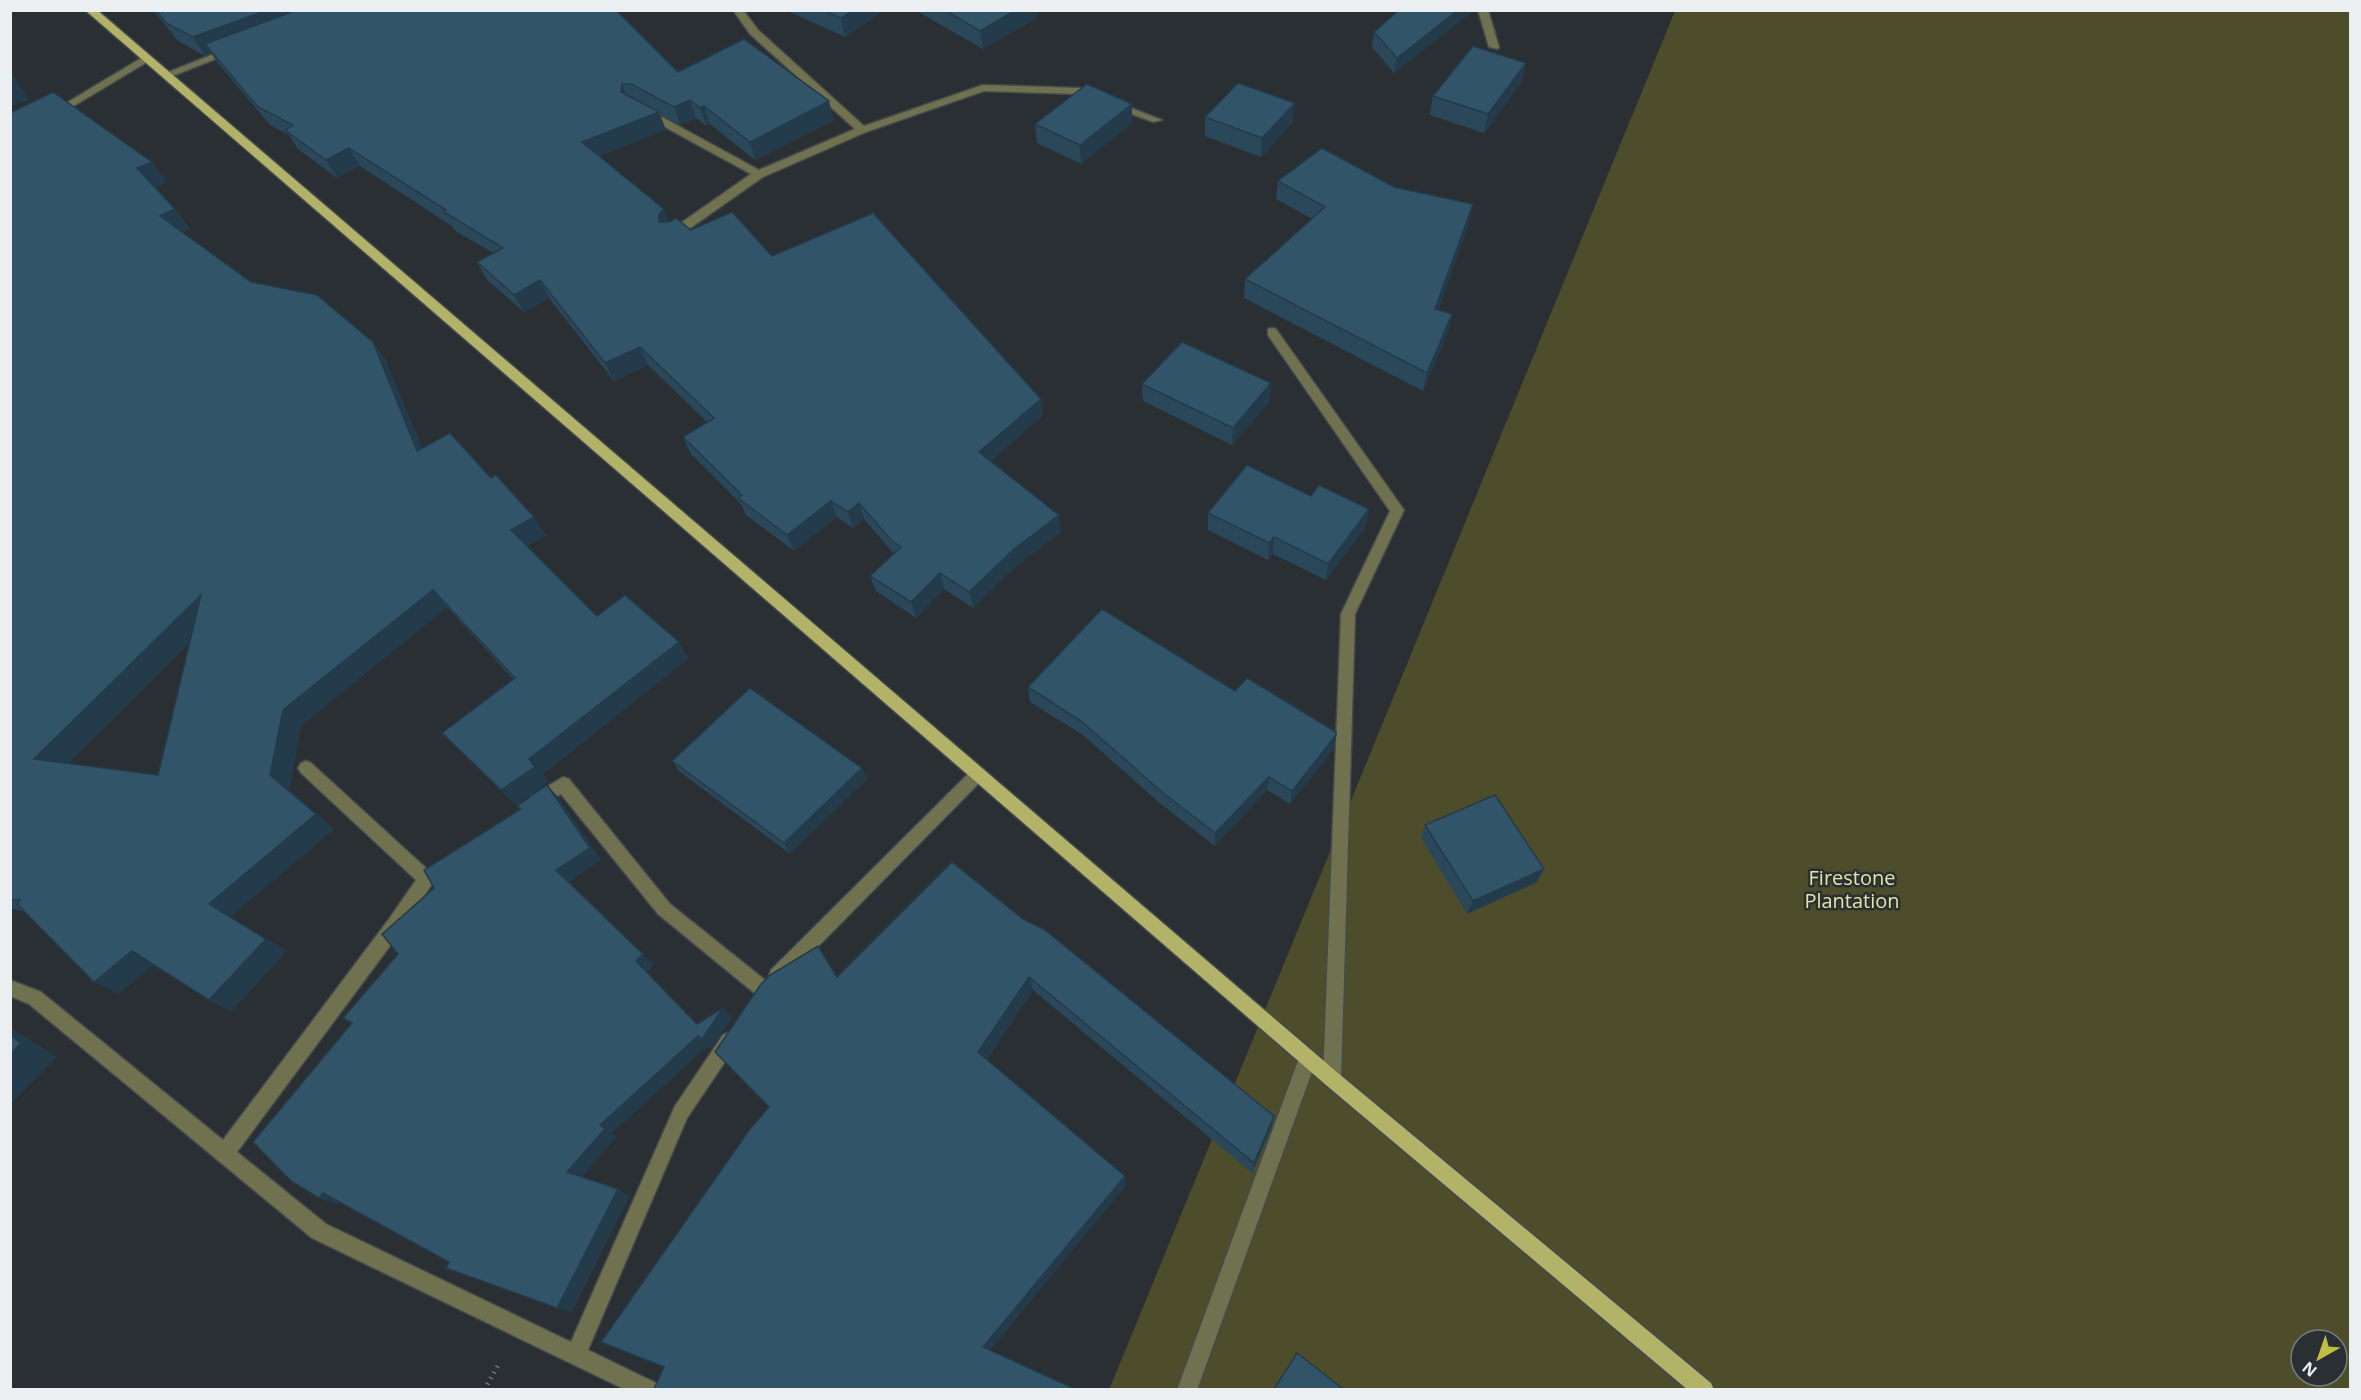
<svg xmlns="http://www.w3.org/2000/svg" width="2361" height="1400" viewBox="0 0 2361 1400" font-family="'Open Sans',sans-serif">
<style>
.green{fill:#4d4d2b;fill-rule:evenodd}
.lines{fill:none;stroke-linecap:round;stroke-linejoin:round}
.street-casing{stroke:#444a4e;stroke-width:3}
.primary-casing{stroke:#444a4e;stroke-width:3}
.path{stroke:#74797d;stroke-width:4.5;stroke-dasharray:1.5 5;stroke-linecap:butt}
.street{fill:#70714e;fill-rule:evenodd}
.primary{fill:#b2b268;fill-rule:evenodd}
.wall{fill:#2b485a;fill-rule:evenodd}
.shaded-wall{fill:#233b4a}
.building{fill:#325469;stroke:#233b4a;stroke-width:1.5;fill-rule:evenodd}
.labels{text-anchor:middle;stroke-width:5;stroke-linejoin:round;paint-order:stroke}
.park-label{font-size:20px;fill:#e3e4a4;stroke:#292f33}
</style>
<rect width="100%" height="100%" fill="#292f33"/>
<!-- green -->
<path class="green" d="M1675 11H2350V1389L1109 1390ZM2301 1340H2337V1376H2301Z"/>
<g class="lines">
<!-- street casing -->
<g class="street-casing">
<g id="street">
<path d="M733 10H743L758 30 864 126 983 85 1079 88 1162 120 1153 122 1078 94 984 91 866 132 763 177 676 238H668V232L751 174 641 114V110H649L759 170 855 129 750 34Z"/>
<path d="M1478 10H1488L1499 47 1498 49 1489 47Z"/>
<path d="M229 48 238 50 170 77 161 75Z"/>
<path d="M143 57 152 59 57 116 48 114Z"/>
<path d="M1272 328 1276 329 1404 510 1355 614 1341 1079 1338 1085 1332 1088 1326 1085 1323 1079 1341 614 1390 511 1268 335V329Z"/>
<path d="M306 761 311 763 427 869 443 860 449 862 451 867 449 872 432 884 401 931 237 1152 326 1224 571 1342 675 1106 723 1035 729 1032 735 1035 738 1041 735 1047 687 1118 588 1350 656 1383 659 1390H626L312 1238 29 1004 10 996V980L41 992 223 1140 389 919 416 880 301 773 298 768 301 763Z"/>
<path d="M978 767 983 769 986 774 983 779 783 982 777 984 771 982 769 976 771 970 973 769Z"/>
<path d="M563 777 569 779 670 904 770 984 773 990 770 996 764 998 758 996 658 914 561 794 536 809 530 807 528 802 530 797Z"/>
<path d="M1308 1049 1314 1052 1317 1058 1197 1390H1177L1299 1058 1302 1052Z"/>
</g>
</g>
<!-- primary casing -->
<g class="primary-casing">
<path id="primary" d="M85 10H97L1338 1073 1711 1383 1714 1390H1688L1326 1085Z"/>
</g>
<!-- path -->
<path class="path" d="M484 1390 500 1362"/>
<!-- street -->
<use href="#street" class="street"/>
<!-- primary -->
<use href="#primary" class="primary"/>
</g>
<!-- wall -->
<g class="wall">
<path d="M153 10H616L678 72 834 120 755 160 710 124 707 126 696 118 680 125 659 114 666 130 599 156 669 222 691 230 772 256 1043 416 990 461 1061 532 1016 566 973 608 944 589 916 618 876 591 870 576 894 554 864 519 853 528 837 517 794 551 746 515 741 504 691 454 683 437 707 422 648 365 614 381 549 298 524 312 487 280 477 262 493 253 454 230 452 226 360 166 337 178 297 148 289 135 270 125 217 62 211 53 205 56 178 41Z"/>
<path d="M789 10H884L845 37 790 12Z"/>
<path d="M915 10H1037V18L983 49Z"/>
<path d="M1399 10H1474L1394 73 1372 47 1374 32Z"/>
<path d="M1526 63 1522 82 1484 133 1430 115 1433 96Z"/>
<path d="M1132 104V123L1081 164 1037 143 1035 124Z"/>
<path d="M10 113 167 182 155 187 175 209 190 229 182 233 251 282 373 342 386 361 422 448 491 478 546 535 527 546 597 616 689 658 543 774 548 782 516 805 442 733 513 679 447 607 301 726 289 790 334 829 230 917 287 951 231 1011 209 1000 154 964 118 994 24 911 10 909ZM190 642 158 775 68 763 104 728Z"/>
<path d="M1205 117 1293 122 1261 157 1205 136Z"/>
<path d="M1278 181 1394 187 1469 223 1438 310 1452 314 1448 332 1423 391 1244 298 1245 279 1312 219 1276 199Z"/>
<path d="M1142 384 1270 401 1232 445 1143 401Z"/>
<path d="M1311 496 1369 509 1366 526 1326 580 1273 554 1268 560 1208 530V513Z"/>
<path d="M1028 687 1235 691 1336 735 1334 748 1290 804 1267 790 1215 846 1162 805 1083 735 1030 702Z"/>
<path d="M672 761 867 779 790 854 680 772Z"/>
<path d="M1425 825 1537 882 1467 914 1421 838Z"/>
<path d="M1023 919 1274 1116 1272 1126 1252 1173 1033 990 987 1059 1126 1185 990 1350 654 1389 769 1107 838 977Z"/>
</g>
<!-- shaded-wall -->
<g class="shaded-wall">
<path d="M267 10H327L205 44 211 53 205 56 193 37Z"/>
<path d="M853 10H884L845 37 841 18Z"/>
<path d="M1016 10H1037V18L983 49 980 31Z"/>
<path d="M1458 10H1474L1394 73 1397 58Z"/>
<path d="M1526 63 1522 82 1484 133 1488 114Z"/>
<path d="M10 70 29 100 10 106Z"/>
<path d="M622 84 629 102 621 92Z"/>
<path d="M690 100 696 118 680 125 674 107Z"/>
<path d="M829 101 834 120 755 160 750 142Z"/>
<path d="M1295 103 1293 122 1261 157 1262 138Z"/>
<path d="M1132 104V123L1081 164 1080 145Z"/>
<path d="M704 106 710 124 707 126 700 108Z"/>
<path d="M659 112 666 130 590 160 582 142Z"/>
<path d="M349 148 360 166 337 178 326 160Z"/>
<path d="M152 162 167 182 153 188 137 168Z"/>
<path d="M1473 204 1469 223 1431 327 1435 309Z"/>
<path d="M175 209 190 229 175 236 160 216Z"/>
<path d="M664 209 671 227 659 222V214Z"/>
<path d="M540 280 549 298 524 312 514 295Z"/>
<path d="M1452 314 1448 332 1423 391 1427 373Z"/>
<path d="M373 342 386 361 430 469 417 451Z"/>
<path d="M640 347 648 365 614 381 605 363Z"/>
<path d="M1271 383 1270 401 1232 445 1233 428Z"/>
<path d="M1041 399 1043 416 982 469 979 452Z"/>
<path d="M831 501 837 517 794 551 787 535Z"/>
<path d="M859 503 864 519 853 528 848 512Z"/>
<path d="M1369 509 1366 526 1326 580 1328 564Z"/>
<path d="M1059 515 1061 532 1016 566 973 608 969 592 1013 550Z"/>
<path d="M534 517 546 535 523 548 511 530Z"/>
<path d="M1274 537 1273 554 1268 560 1269 543Z"/>
<path d="M940 573 944 589 916 618 911 602Z"/>
<path d="M433 590 447 607 301 726 289 790 334 829 230 917 209 904 283 710Z"/>
<path d="M201 595 220 612 57 774 34 759Z"/>
<path d="M679 642 689 658 543 774 548 782 516 805 501 790 529 759Z"/>
<path d="M1336 735 1334 748 1290 804 1292 791Z"/>
<path d="M862 768 867 779 790 854 784 843Z"/>
<path d="M1269 777 1267 790 1215 846V833Z"/>
<path d="M547 785 559 798 601 860 568 883 556 870Z"/>
<path d="M1544 869 1537 882 1467 914 1473 901Z"/>
<path d="M266 939 287 951 231 1011 209 1000Z"/>
<path d="M132 951 156 963 118 994 94 982Z"/>
<path d="M643 954 654 965 647 972 706 1033 723 1008 732 1018 711 1049 708 1046 612 1133 617 1137 580 1179 567 1172 600 1125 636 961Z"/>
<path d="M1029 977 1033 990 983 1064 978 1052Z"/>
<path d="M10 1027 57 1057 10 1105Z"/>
<path d="M1274 1116 1272 1126 1252 1173 1254 1163Z"/>
<path d="M1125 1176 1126 1185 989 1352 983 1347Z"/>
<path d="M618 1189 630 1196 571 1313 557 1308Z"/>
<path d="M323 1193 342 1200 338 1205 319 1198Z"/>
</g>
<!-- building -->
<g class="building">
<path d="M156 10H267L193 37 166 23Z"/>
<path d="M297 10H616L678 72 744 39 829 101 750 142 704 106 700 108 690 100 674 107 631 84H622L621 92 659 112 582 142 664 209 659 214V222H669L676 218 691 230 732 212 772 256 873 213 1041 399 979 452 1059 515 1013 550 969 592 940 573 911 602 870 576 901 547 892 541 859 503 848 512 831 501 787 535 738 498 742 495 683 437 714 418 640 347 605 363 540 280 514 295 477 262 503 248 444 212 446 210 349 148 326 160 285 130 293 125 258 107 205 44Z"/>
<path d="M823 10H853L841 18Z"/>
<path d="M945 10H1016L980 31Z"/>
<path d="M1399 10H1458L1397 58 1374 32Z"/>
<path d="M1473 46 1526 63 1488 114 1433 96Z"/>
<path d="M10 76 14 82 10 83Z"/>
<path d="M1238 83 1295 103 1262 138 1205 117Z"/>
<path d="M1087 84 1132 104 1080 145 1035 124Z"/>
<path d="M53 92 152 162 137 168 175 209 160 216 251 282 317 295 373 342 417 451 450 433 491 478 496 475 534 517 511 530 597 616 625 595 679 642 529 759 535 767 501 790 442 733 515 678 433 590 283 710 270 775 316 814 209 904 266 939 209 1000 132 951 94 982 17 904 20 900 10 899V113ZM201 595 158 775 34 759Z"/>
<path d="M1322 148 1394 187 1473 204 1435 309 1452 314 1427 373 1245 279 1325 207 1278 181Z"/>
<path d="M1182 342 1271 383 1233 428 1142 384Z"/>
<path d="M1247 465 1311 496 1319 485 1369 509 1328 564 1274 537 1269 543 1208 513Z"/>
<path d="M1102 609 1235 691 1247 678 1336 732V735L1292 791 1269 777 1215 833 1162 792 1081 721 1028 687Z"/>
<path d="M750 688 862 768 784 843 672 761Z"/>
<path d="M547 785 590 848 556 870 643 954 636 961 697 1024 723 1008 702 1039 698 1036 600 1125 605 1129 567 1172 618 1189 557 1308 446 1268 449 1262 323 1193 319 1198 291 1181 253 1142 352 1023 343 1018 398 954 382 934 434 888 424 870 521 809 517 806Z"/>
<path d="M1495 795 1544 869 1473 901 1425 825Z"/>
<path d="M952 862 1023 919 1045 930 1274 1116 1254 1163 1029 977 978 1052 1125 1176 983 1347 1075 1389H654L664 1367 601 1342 750 1129 769 1107 715 1052 761 984 770 975 818 946 837 977Z"/>
<path d="M10 1035 21 1043 10 1054Z"/>
<path d="M1297 1353 1343 1389H1274Z"/>
</g>
<g class="labels">
<!-- park labels -->
<g class="park-label">
<text x="1852" y="885">Firestone<tspan x="1852" dy="23">Plantation</tspan></text>
</g>
</g>
<!-- border -->
<rect width="2361" height="1400" fill="none" stroke="#ebeff2" stroke-width="24"/>
<!-- north arrow -->
<g transform="translate(2319 1358) rotate(220)"><circle r="28" fill="#292f33" stroke="#777c7f" stroke-width="1.5"/>
<path d="M0-4.5L10 22L0 15L-10 22Z" fill="#c0be41"/>
<text y="-9" font-size="16" font-weight="bold" text-anchor="middle" fill="#ebeff2">N</text>
</g>
</svg>
